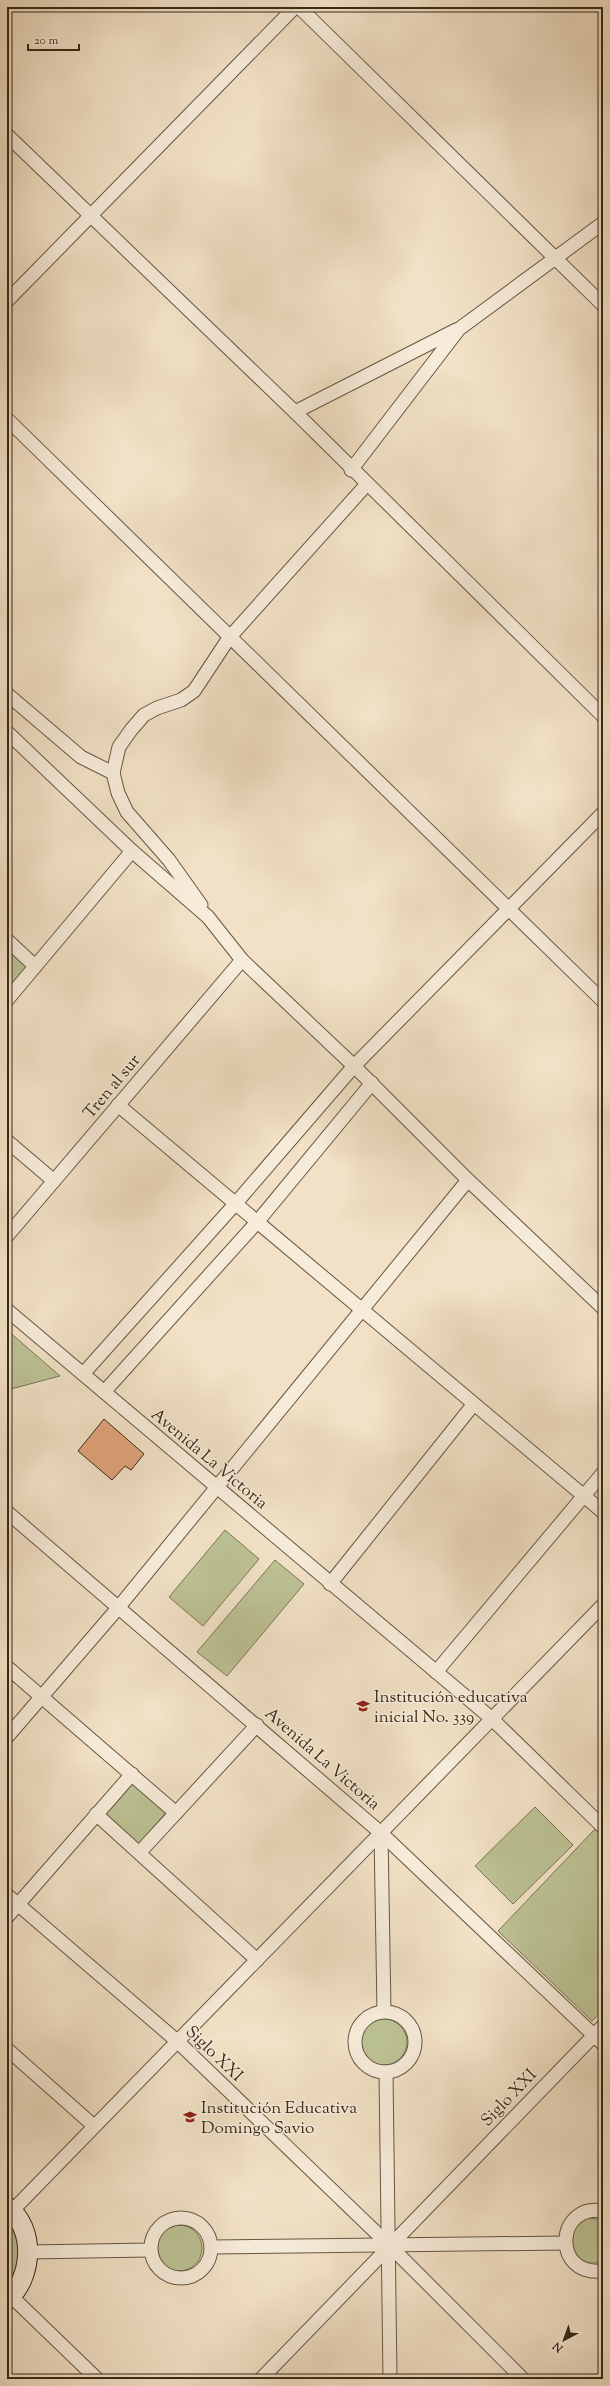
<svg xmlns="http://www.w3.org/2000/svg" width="610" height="2386" viewBox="0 0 610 2386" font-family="'Sorts Mill Goudy',serif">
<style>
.green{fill:#bcc294;stroke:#7a7655}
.building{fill:#e1a37b;stroke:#372916}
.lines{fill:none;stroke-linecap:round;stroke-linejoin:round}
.street-casing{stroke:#665742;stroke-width:15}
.secondary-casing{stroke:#372916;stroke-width:21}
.street{stroke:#f7ecda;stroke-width:13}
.secondary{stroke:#f7ecda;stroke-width:19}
.labels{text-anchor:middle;stroke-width:3;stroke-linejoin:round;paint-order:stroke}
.street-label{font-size:17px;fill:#372916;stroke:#f7ecda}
.poi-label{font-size:17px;fill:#372916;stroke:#f7ecda;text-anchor:start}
</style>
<rect width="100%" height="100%" fill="#f2e1c6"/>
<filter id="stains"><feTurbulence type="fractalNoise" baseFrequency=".005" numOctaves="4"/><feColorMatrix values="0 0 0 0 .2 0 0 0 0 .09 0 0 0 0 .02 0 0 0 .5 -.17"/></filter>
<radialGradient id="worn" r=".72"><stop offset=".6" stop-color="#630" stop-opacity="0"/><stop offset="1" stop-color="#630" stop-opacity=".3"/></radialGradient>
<!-- green -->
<g class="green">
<path d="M7 948 27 967 7 990Z"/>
<path d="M7 1330 60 1376 7 1390Z"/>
<path d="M225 1530 259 1559 203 1626 169 1597Z"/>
<path d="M275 1560 304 1584 227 1676 197 1652Z"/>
<path d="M132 1780 167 1811 139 1845 103 1814Z"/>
<path d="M535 1807 573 1845 513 1904 475 1866Z"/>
<path d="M595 1829 603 1837V2010L592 2021 498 1931Z"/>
<circle cx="384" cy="2042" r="23"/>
<path d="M7 2218C25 2241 21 2264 7 2288Z"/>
<path d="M589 2218 603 2220V2262C571 2270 559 2231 589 2218Z"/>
<circle cx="179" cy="2248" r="23"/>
</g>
<!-- building -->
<path class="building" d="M104 1419 144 1454 131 1470 125 1466 112 1480 78 1451Z"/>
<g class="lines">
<!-- street casing -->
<g class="street-casing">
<g id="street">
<path d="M299 7 603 305"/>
<path d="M7 135 295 412 603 716"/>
<path d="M7 301 295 7"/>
<path d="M295 412 456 330"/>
<path d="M7 419 603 1001"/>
<path d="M351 470 459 329 603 223"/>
<path d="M7 694 81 757 113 773"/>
<path d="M7 732 132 851 208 917 242 960 354 1066 468 1180 603 1308"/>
<path d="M201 905 169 860 127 812 118 793 113 773 119 747 131 730 144 715 157 708 181 700 194 691 229 638 367 484"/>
<path d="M7 940 35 966"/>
<path d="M7 1000 132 851"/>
<path d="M118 1105 603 1512"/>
<path d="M7 1141 54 1181"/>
<path d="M7 1236 242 960"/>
<path d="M7 1310 491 1718 603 1827"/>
<path d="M83 1374 236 1203 354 1066 603 813"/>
<path d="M104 1392 258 1221 372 1083"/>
<path d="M7 1512 381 1833 603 2044"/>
<path d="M330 1584 473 1405"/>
<path d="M7 1667 176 1813"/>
<path d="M436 1672 603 1473"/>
<path d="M7 1737 118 1608 468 1180"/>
<path d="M96 1814 257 1960"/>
<path d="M381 1833 384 2011"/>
<path d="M140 1852 257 1725"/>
<path d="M7 1895 177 2041 389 2245 523 2379"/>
<path d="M7 1917 132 1774"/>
<circle cx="385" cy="2042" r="30"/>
<path d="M7 2049 94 2126"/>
<path d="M386 2072 390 2379"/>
<path d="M12 2211 603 1605"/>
<path d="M603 2211C555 2203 552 2277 603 2271"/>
<circle cx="181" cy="2248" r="30"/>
<path d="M211 2247 565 2243"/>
<path d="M28 2252 150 2250"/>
<path d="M11 2296 97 2379"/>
<path d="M261 2379 603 2026"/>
</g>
</g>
<!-- secondary casing -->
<g class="secondary-casing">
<path id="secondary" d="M7 2207C36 2228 33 2278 7 2300"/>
</g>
<!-- street -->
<use href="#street" class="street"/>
<!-- secondary -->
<use href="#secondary" class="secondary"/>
</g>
<!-- icons -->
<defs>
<g id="school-bare" transform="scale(1.08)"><path d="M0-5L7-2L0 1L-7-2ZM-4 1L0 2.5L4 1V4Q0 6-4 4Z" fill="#8f2418" stroke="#f7ecda" stroke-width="2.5" paint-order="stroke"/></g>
</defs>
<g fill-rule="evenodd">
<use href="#school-bare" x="363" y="1706"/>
<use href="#school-bare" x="190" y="2117"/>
</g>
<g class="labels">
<!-- street labels -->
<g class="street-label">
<text transform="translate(111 1086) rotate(-50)" y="6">Tren al sur</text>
<text transform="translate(210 1458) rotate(40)" y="6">Avenida La Victoria</text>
<text transform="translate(323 1758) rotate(41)" y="6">Avenida La Victoria</text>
<text transform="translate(215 2053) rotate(44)" y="6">Siglo XXI</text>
<text transform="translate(508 2097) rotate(-46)" y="6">Siglo XXI</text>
</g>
<!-- poi labels -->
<g class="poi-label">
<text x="374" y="1702">Institución educativa<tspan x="374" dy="20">inicial No. 339</tspan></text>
<text x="201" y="2113">Institución Educativa<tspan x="201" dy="20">Domingo Savio</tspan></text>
</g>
</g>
<!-- margin -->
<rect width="610" height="2386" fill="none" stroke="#f2e1c6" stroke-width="24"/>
<rect x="8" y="8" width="594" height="2370" fill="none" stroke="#372916" stroke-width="2"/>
<rect x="12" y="12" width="586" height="2362" fill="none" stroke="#372916"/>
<!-- north arrow -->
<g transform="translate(564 2340) rotate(221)" stroke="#f7ecda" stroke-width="3" paint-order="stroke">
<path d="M0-3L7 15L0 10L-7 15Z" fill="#372916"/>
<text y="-6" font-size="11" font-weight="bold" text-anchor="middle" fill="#372916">N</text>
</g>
<!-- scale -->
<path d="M28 44v6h51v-6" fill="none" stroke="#372916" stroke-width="2"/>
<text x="34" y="44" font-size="12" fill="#372916" stroke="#f7ecda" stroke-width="3" paint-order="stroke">20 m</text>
<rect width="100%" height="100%" filter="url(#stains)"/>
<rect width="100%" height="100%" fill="url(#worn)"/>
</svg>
